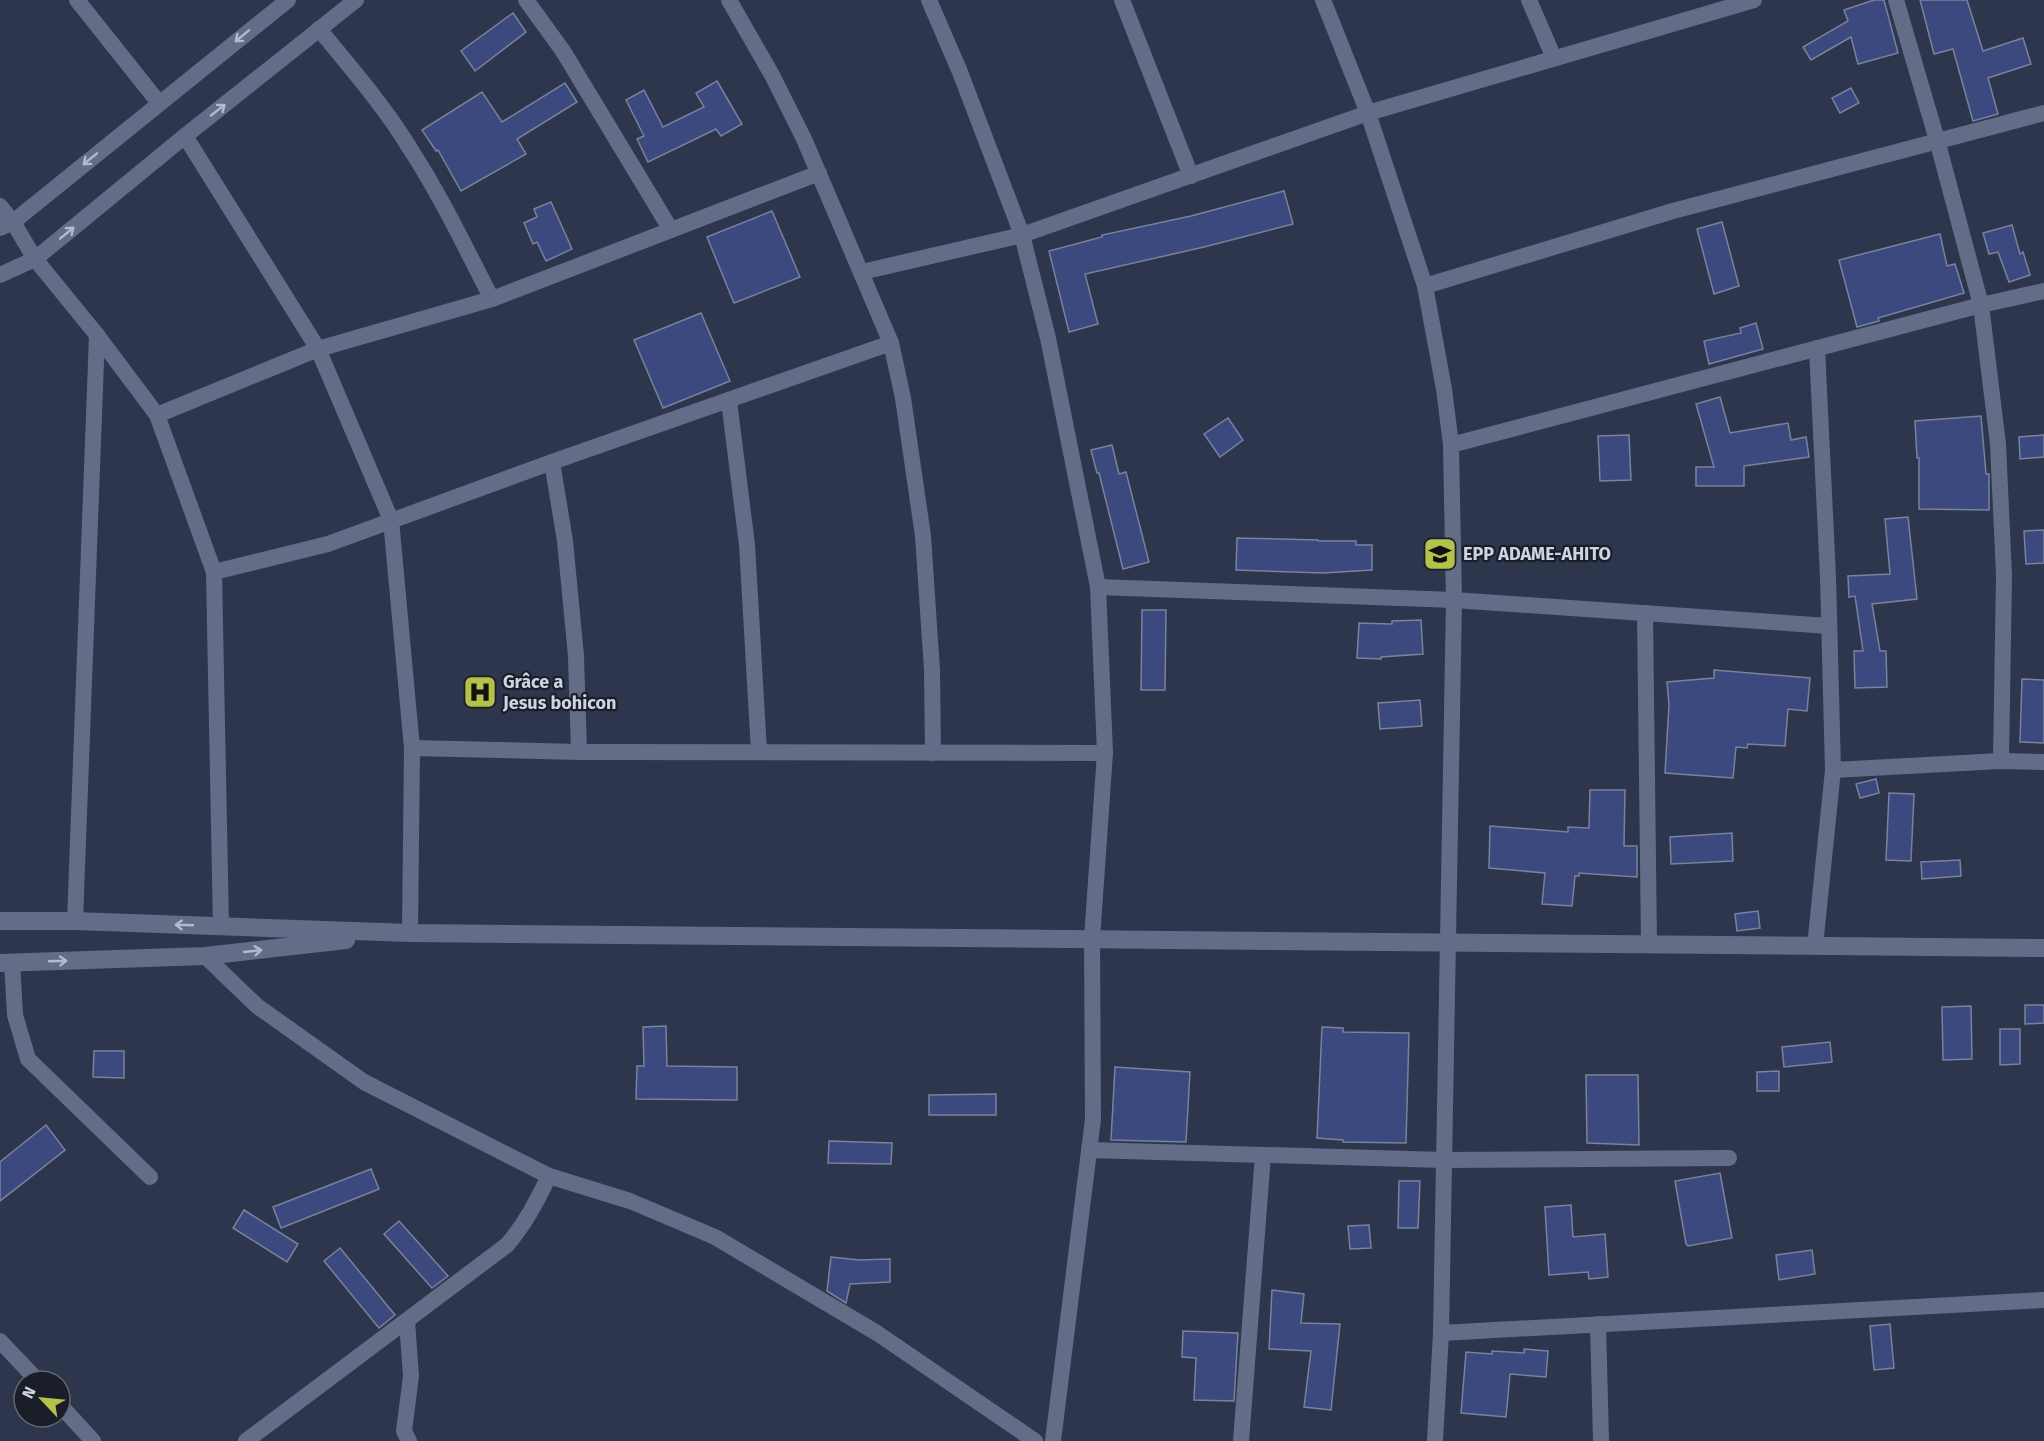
<svg xmlns="http://www.w3.org/2000/svg" width="2044" height="1441" viewBox="0 0 2044 1441" font-family="'Fira Sans',sans-serif">
<style>
.building{fill:#3b497f;stroke:#79829d;stroke-width:1.5}
.lines{fill:none;stroke-linecap:round;stroke-linejoin:round}
.street{stroke:#646d87;stroke-width:16}
.secondary{stroke:#646d87;stroke-width:18}
.oneway{stroke:#b4bacc}
.labels{text-anchor:middle;stroke-width:4.5;stroke-linejoin:round;paint-order:stroke}
.poi-label{font-size:18px;font-weight:bold;fill:#cfd4e3;stroke:#1a1e28;text-anchor:start}
</style>
<rect width="100%" height="100%" fill="#2e364d"/>
<!-- building -->
<g class="building">
<path d="M1874 0H1884L1898 53 1858 64 1851 37 1811 60 1803 47 1848 21 1844 10Z"/>
<path d="M1920 0H1967L1983 51 2023 38 2031 64 1988 78 1998 114 1973 121 1953 49 1934 54Z"/>
<path d="M513 13 526 32 475 71 461 51Z"/>
<path d="M717 81 742 124 721 136 716 129 648 162 637 139 644 136 626 100 644 90 663 127 704 107 696 93Z"/>
<path d="M565 83 577 102 517 139 526 154 461 191 438 150 436 151 422 130 482 92 502 122Z"/>
<path d="M1851 88 1859 103 1840 113 1832 98Z"/>
<path d="M1284 191 1293 224 1204 247 1085 274 1098 324 1069 332 1049 251 1102 237V235L1191 216Z"/>
<path d="M551 202 572 249 546 261 537 242 533 244 524 223 537 217 534 209Z"/>
<path d="M772 211 800 277 734 303 707 237Z"/>
<path d="M1722 222 1739 286 1714 294 1697 229Z"/>
<path d="M2012 225 2020 254 2023 252 2030 275 2009 282 1998 252 1989 254 1983 233Z"/>
<path d="M1940 234 1947 266 1955 264 1964 293 1878 318 1879 321 1857 327 1839 260Z"/>
<path d="M701 313 730 381 663 408 634 340Z"/>
<path d="M1756 323 1763 349 1709 364 1704 341 1741 333 1740 328Z"/>
<path d="M1720 397 1730 433 1788 423 1791 440 1806 437 1809 457 1744 466V486H1696V467H1714L1696 404Z"/>
<path d="M1981 416 1986 474H1989V510L1919 509V458H1917L1915 421Z"/>
<path d="M1228 418 1243 440 1220 457 1204 434Z"/>
<path d="M1629 435 1631 480 1600 481 1598 436Z"/>
<path d="M2044 435V457L2020 459 2019 437Z"/>
<path d="M1112 445 1119 474 1126 472 1149 562 1123 569 1099 473H1097L1091 450Z"/>
<path d="M1908 517 1917 599 1872 604 1880 651H1886L1887 687 1855 688 1854 651H1863L1855 596 1849 597 1848 576 1890 574 1885 519Z"/>
<path d="M2044 530V563L2026 564 2024 531Z"/>
<path d="M1237 538 1318 540V541H1356V545H1372V570L1323 573 1236 570Z"/>
<path d="M1142 610H1166L1165 690H1141Z"/>
<path d="M1421 620 1423 654 1381 657V659L1357 658 1359 623 1392 624V621Z"/>
<path d="M1714 670 1810 678 1807 711 1788 709 1785 746 1748 744 1747 748 1736 747 1733 778 1665 773 1669 705 1667 682 1714 678Z"/>
<path d="M2022 679 2044 680V743L2020 742Z"/>
<path d="M1420 700 1422 726 1380 729 1378 703Z"/>
<path d="M1876 779 1879 793 1860 798 1856 784Z"/>
<path d="M1590 790H1625L1624 846H1637V877L1579 873V876H1575L1572 906 1542 904 1545 873 1489 868 1490 826 1568 832V827L1589 828Z"/>
<path d="M1889 793 1914 794 1911 861 1886 860Z"/>
<path d="M1732 833 1733 861 1671 864 1670 837Z"/>
<path d="M1960 860 1961 876 1922 879 1921 862Z"/>
<path d="M1758 911 1760 928 1737 931 1735 914Z"/>
<path d="M2025 1005H2044V1023L2025 1024Z"/>
<path d="M1971 1006 1972 1059 1943 1060 1942 1007Z"/>
<path d="M666 1026 667 1066 737 1067V1100L636 1099 637 1066H644L643 1027Z"/>
<path d="M1322 1027 1343 1028V1032L1409 1033 1406 1143 1343 1142V1140L1317 1138Z"/>
<path d="M2000 1029H2020V1064L2000 1065Z"/>
<path d="M1830 1042 1832 1062 1784 1067 1782 1047Z"/>
<path d="M94 1051H124V1078L93 1077Z"/>
<path d="M1115 1067 1190 1072 1186 1142 1111 1140Z"/>
<path d="M1779 1071V1091H1757V1072Z"/>
<path d="M1586 1075H1638L1639 1145 1587 1143Z"/>
<path d="M996 1094V1115H929V1095Z"/>
<path d="M46 1125 65 1150 0 1201V1162Z"/>
<path d="M829 1141 892 1143 891 1164 828 1163Z"/>
<path d="M371 1169 379 1189 281 1228 273 1207Z"/>
<path d="M1720 1173 1732 1238 1688 1246 1686 1244 1675 1181Z"/>
<path d="M1399 1181H1420L1418 1228H1398Z"/>
<path d="M1571 1205 1573 1237 1605 1234 1608 1277 1589 1279 1588 1272 1549 1275 1545 1207Z"/>
<path d="M244 1210 298 1244 287 1262 233 1228Z"/>
<path d="M399 1221 448 1276 432 1288 384 1234Z"/>
<path d="M1369 1225 1371 1248 1350 1249 1348 1226Z"/>
<path d="M340 1248 395 1315 379 1328 324 1261Z"/>
<path d="M1812 1250 1815 1274 1779 1280 1776 1255Z"/>
<path d="M831 1257 859 1260 890 1259V1282L850 1284 846 1303 827 1291Z"/>
<path d="M1272 1290 1304 1294 1301 1323 1340 1324 1331 1410 1304 1407 1311 1351 1269 1349Z"/>
<path d="M1890 1324 1894 1368 1874 1370 1870 1326Z"/>
<path d="M1183 1331 1238 1333 1234 1401 1194 1400 1196 1358 1182 1357Z"/>
<path d="M1524 1349 1548 1351 1546 1377 1510 1374 1506 1417 1461 1413 1466 1352 1492 1354V1351L1524 1353Z"/>
</g>
<g class="lines">
<!-- street -->
<g class="street">
<path d="M77 0 159 103"/>
<path d="M526 0 563 51 671 230"/>
<path d="M729 0 772 75 804 139 891 343 903 398 923 536 932 670 933 753"/>
<path d="M929 0 960 72 1022 235 1048 338 1098 587 1105 753 1092 939 1093 1119 1053 1441"/>
<path d="M1122 0 1191 176"/>
<path d="M1323 0 1368 113 1425 286 1444 389 1451 445 1454 600 1441 1333 1435 1441"/>
<path d="M1529 0 1554 58"/>
<path d="M1896 0 1937 140 1981 305 1998 444 2004 575 2001 761"/>
<path d="M319 29C351 68 385 107 411 150 442 198 466 249 492 299"/>
<path d="M185 136 318 349 391 520 412 748 410 933"/>
<path d="M0 206 13 222 35 259 97 335 157 415 214 572 221 927"/>
<path d="M0 228 13 222 288 0"/>
<path d="M862 272 1022 235 1368 113 1754 0"/>
<path d="M0 275 35 259 185 136 356 0"/>
<path d="M1425 286 1673 211 2044 113"/>
<path d="M729 401 747 545 759 751"/>
<path d="M157 415 318 349 492 299 819 173"/>
<path d="M1451 445 1981 305 2044 291"/>
<path d="M552 462 565 541 576 656 579 752"/>
<path d="M214 572 328 544 552 462 891 343"/>
<path d="M1098 587 1454 600 1829 626"/>
<path d="M1645 613 1649 944"/>
<path d="M412 748 579 752 1105 753"/>
<path d="M1833 770 2001 761 2044 762"/>
<path d="M75 921 97 335"/>
<path d="M1815 946 1833 770 1828 577 1817 348"/>
<path d="M205 956 257 1006 364 1082 549 1176 630 1201 715 1237 877 1333 1035 1441"/>
<path d="M12 962 15 1015 28 1059 150 1177"/>
<path d="M1089 1150 1444 1160 1729 1158"/>
<path d="M407 1321 411 1376 404 1431 409 1441"/>
<path d="M1598 1324 1601 1441"/>
<path d="M1441 1333 2044 1300"/>
<path d="M0 1341 38 1381"/>
<path d="M60 1405 93 1441"/>
<path d="M246 1441 507 1245C525 1224 537 1201 549 1176"/>
<path d="M1241 1441 1263 1155"/>
</g>
<!-- secondary -->
<g class="secondary">
<path d="M0 921H75L410 933 2044 948"/>
<path d="M0 963 205 956 346 940"/>
</g>
</g>
<!-- one-way arrows -->
<defs><path id="oneway-shaft" d="M-6 0H5M1.5-3L5.5 0L1.5 3" fill="none" stroke-width="1.6" stroke-linecap="round" stroke-linejoin="round" transform="scale(1.5)"/></defs>
<g class="oneway">
<use href="#oneway-shaft" transform="translate(242 36) rotate(141)"/>
<use href="#oneway-shaft" transform="translate(218 110) rotate(-38)"/>
<use href="#oneway-shaft" transform="translate(90 159) rotate(141)"/>
<use href="#oneway-shaft" transform="translate(67 233) rotate(-39)"/>
<use href="#oneway-shaft" transform="translate(184 925) rotate(-178)"/>
<use href="#oneway-shaft" transform="translate(253 951) rotate(-6)"/>
<use href="#oneway-shaft" transform="translate(58 961) rotate(-2)"/>
</g>
<!-- icons -->
<defs>
<g id="school-square" transform="scale(1.725)"><rect x="-9" y="-9" width="18" height="18" rx="4" fill="#b5c249" stroke="#1a1e28"/><path d="M0-5L7-2L0 1L-7-2ZM-4 1L0 2.5L4 1V4Q0 6-4 4Z" fill="#111"/></g>
<g id="hospital-square" transform="scale(1.725)"><rect x="-9" y="-9" width="18" height="18" rx="4" fill="#b5c249" stroke="#1a1e28"/><path d="M-5-5h3v3.5h4V-5h3V5h-3V1.5h-4V5h-3Z" fill="#111"/></g>
</defs>
<g fill-rule="evenodd">
<use href="#school-square" x="1440" y="554"/>
<use href="#hospital-square" x="480" y="692"/>
</g>
<g class="labels">
<!-- poi labels -->
<g class="poi-label">
<text x="1463" y="560">EPP ADAME-AHITO</text>
<text x="503" y="688">Grâce a<tspan x="503" dy="21">Jesus bohicon</tspan></text>
</g>
</g>
<!-- north arrow -->
<g transform="translate(42 1399) rotate(296)"><circle r="28" fill="#1a1e28" stroke="#626773" stroke-width="1.5"/>
<path d="M0-4.5L10 22L0 15L-10 22Z" fill="#b5c249"/>
<text y="-9" font-size="16" font-weight="bold" text-anchor="middle" fill="#cfd4e3">N</text>
</g>
</svg>
